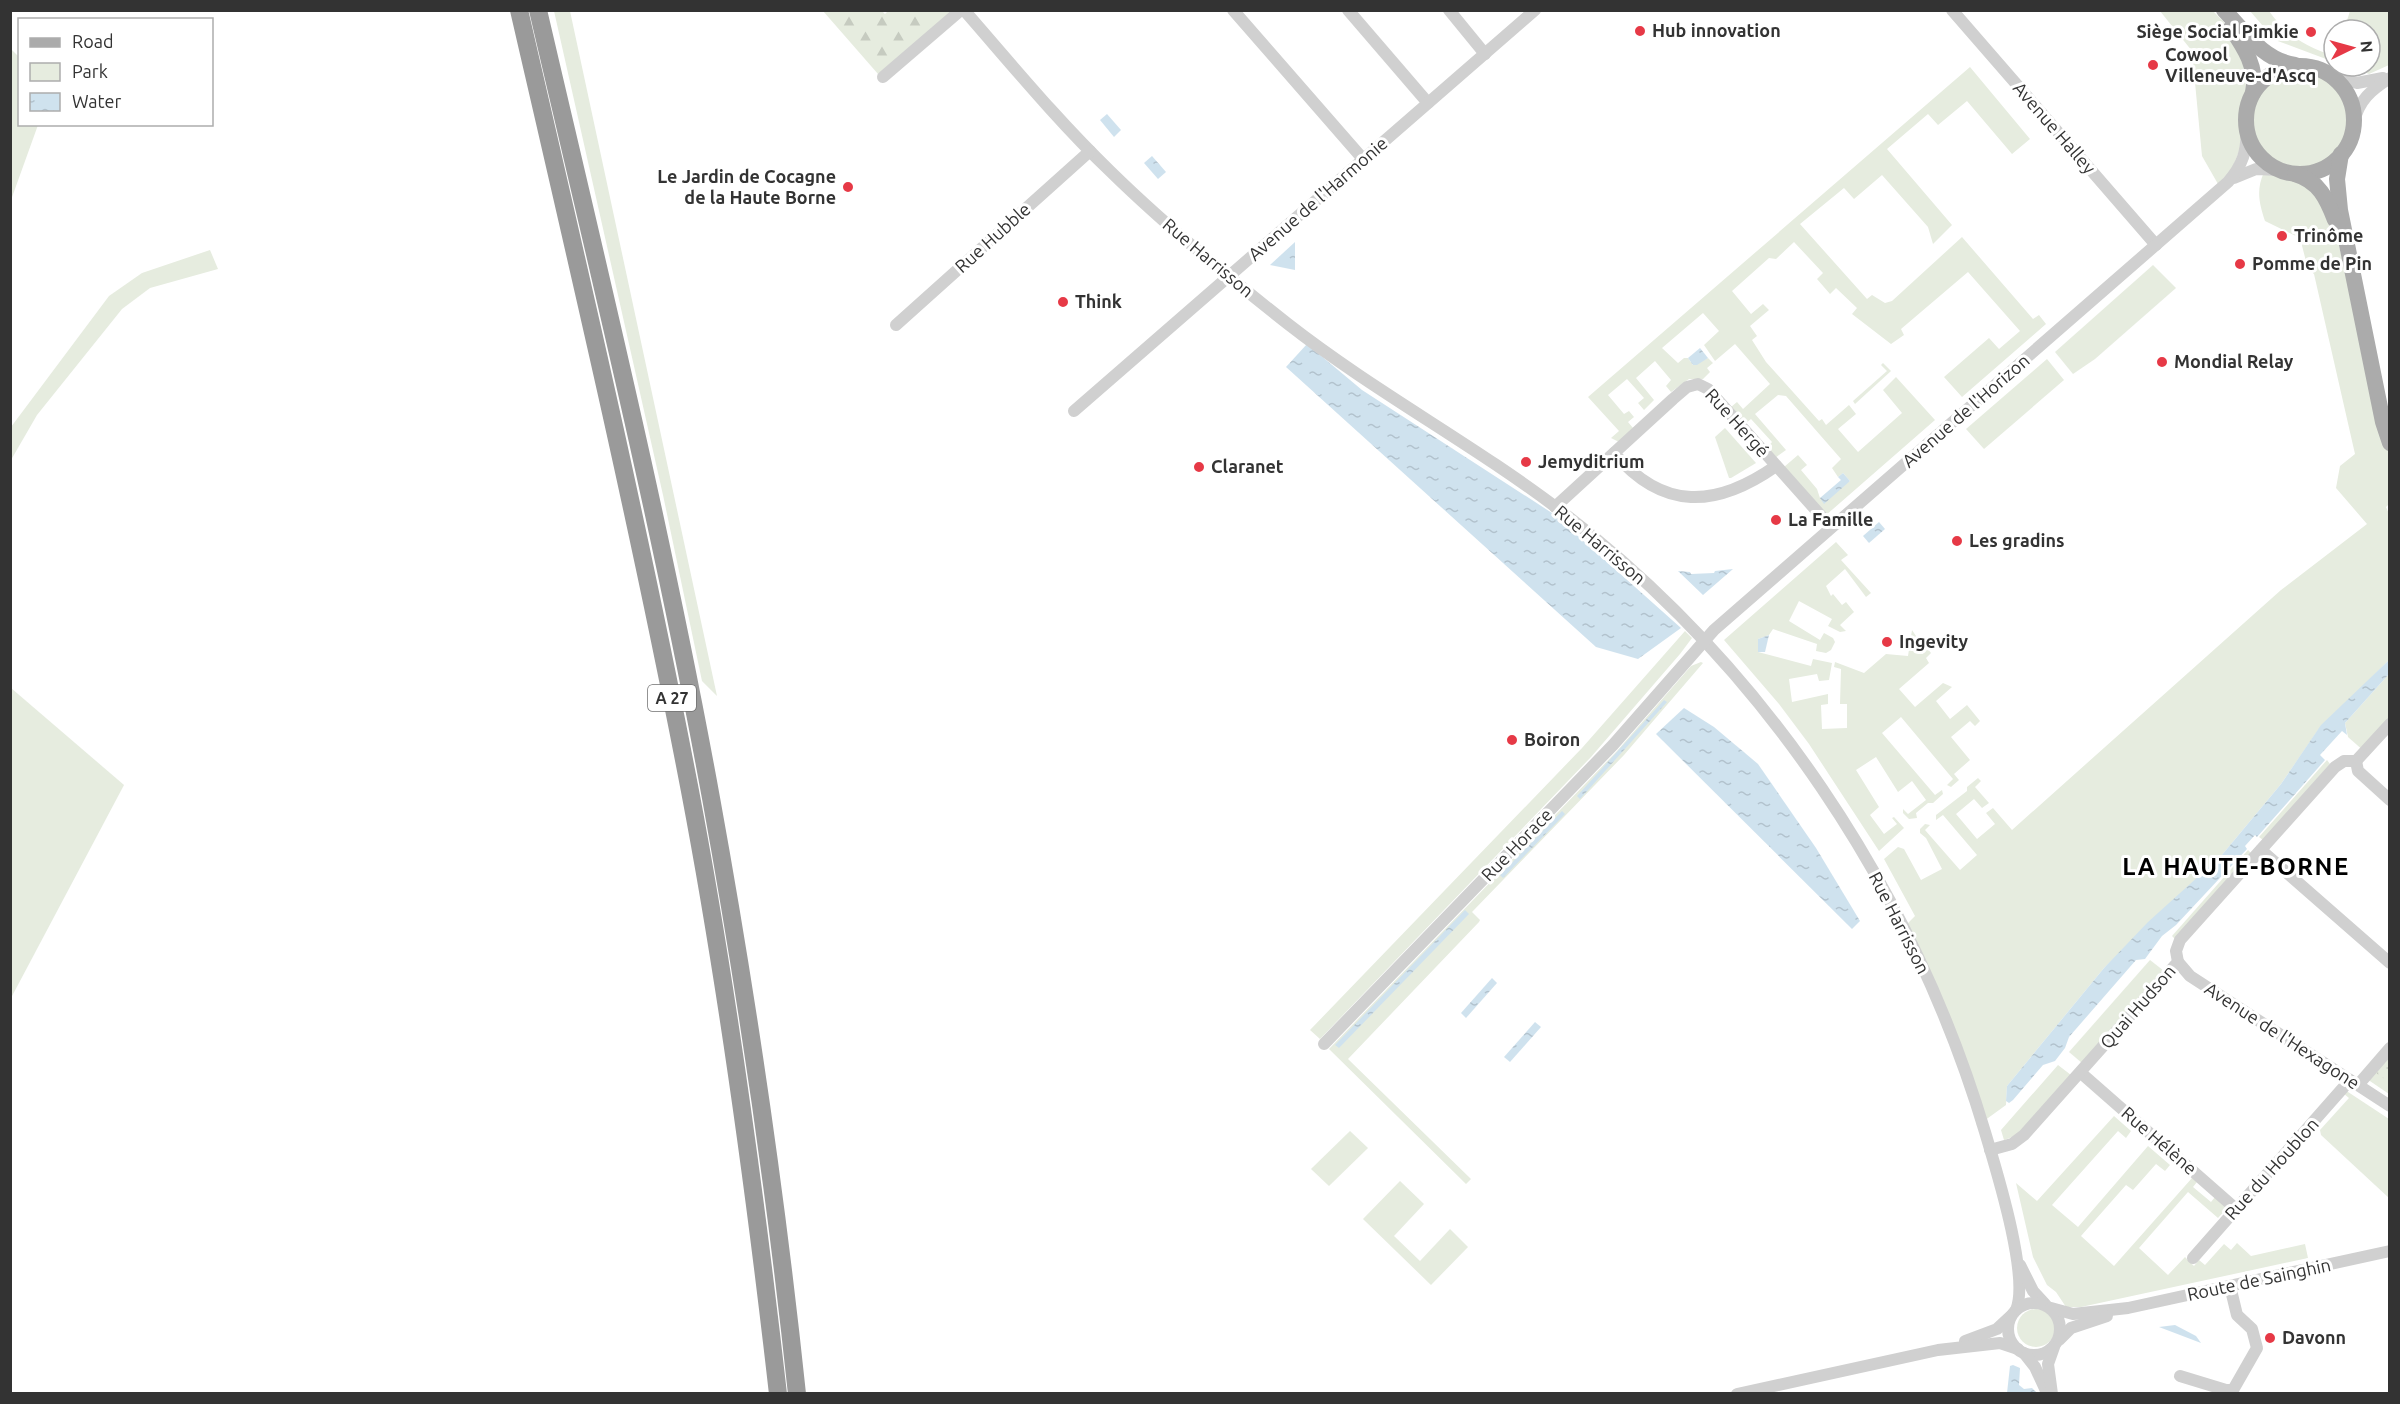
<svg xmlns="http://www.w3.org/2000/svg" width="2400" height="1404" viewBox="0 0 2400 1404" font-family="Ubuntu,sans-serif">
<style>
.green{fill:#e6ecdf}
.forest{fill:url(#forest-firs)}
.wetland{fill:url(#wetland-marsh)}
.water{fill:url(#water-ripples)}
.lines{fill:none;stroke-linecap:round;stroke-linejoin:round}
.minor{stroke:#d0d0d0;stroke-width:12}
.major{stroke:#ababab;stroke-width:16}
.highway{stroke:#9a9a9a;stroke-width:18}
.poi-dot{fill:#e63946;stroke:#fff;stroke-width:2}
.labels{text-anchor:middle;stroke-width:6;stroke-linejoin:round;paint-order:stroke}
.shield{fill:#fff;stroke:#707070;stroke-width:1.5}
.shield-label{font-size:16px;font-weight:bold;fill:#333}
.poi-label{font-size:18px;font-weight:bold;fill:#333;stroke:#fff;text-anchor:start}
.street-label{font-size:18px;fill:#333;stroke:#fff}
.district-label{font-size:24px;font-weight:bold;letter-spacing:1.5px;fill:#000;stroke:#fff}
</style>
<defs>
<pattern id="forest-firs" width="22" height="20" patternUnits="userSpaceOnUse" patternTransform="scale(1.5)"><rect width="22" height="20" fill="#e6ecdf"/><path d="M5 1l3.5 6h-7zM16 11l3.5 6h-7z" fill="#c6cbc0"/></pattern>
<pattern id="wetland-marsh" width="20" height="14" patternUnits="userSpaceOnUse" patternTransform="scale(1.5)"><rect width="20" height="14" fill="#e6ecdf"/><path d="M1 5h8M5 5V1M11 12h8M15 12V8" fill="none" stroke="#c6cbc0"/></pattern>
<pattern id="water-ripples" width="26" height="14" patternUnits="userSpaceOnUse" patternTransform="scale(1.5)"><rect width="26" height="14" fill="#cfe2ee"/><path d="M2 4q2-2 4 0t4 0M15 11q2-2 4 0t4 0" fill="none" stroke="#b2c2cd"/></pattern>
</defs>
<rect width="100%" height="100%" fill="#fff"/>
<!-- green -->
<g class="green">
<path d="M554 11H570L717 696 702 681 663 495Z"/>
<path d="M2160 11H2213L2223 21 2244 60 2246 90 2239 113 2241 146 2230 174 2218 184 2202 156 2192 51Z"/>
<path d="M2250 11H2269C2286 35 2306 47 2334 56V62L2275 40Z"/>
<path d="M2350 11H2389V65L2369 74 2346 66H2370V30H2344Z"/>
<path d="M10 48 19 57 20 124 38 125 11 200Z"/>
<path d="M1970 67 2030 139 2012 154 1967 101 1938 125 1928 114 1887 149 1952 225 1933 244 1928 227 1882 175 1854 199 1844 188 1800 224 1867 299 1872 295 1885 303 1892 301 1962 237 2033 319 2039 315 2046 324 1962 397 1944 377 1989 338 1999 349 2020 331 1968 272 1901 329 1904 335 1891 344 1852 314 1857 308 1836 288 1830 294 1817 279 1823 273 1794 242 1776 259 1769 258 1732 291 1751 314 1763 304 1769 310 1750 326 1757 336 1752 340 1766 362 1819 421 1822 419 1826 425 1849 405 1856 414 1838 429 1858 452 1902 413 1883 390 1896 377 1935 420 1825 516 1784 467 1798 455 1807 465 1801 470 1817 489 1820 498 1850 481 1843 473 1838 477 1832 468 1841 459 1786 396 1778 395 1755 414 1786 450 1775 458 1767 448 1772 442 1751 419 1745 424 1731 407 1737 402 1743 409 1770 384 1735 344 1715 361 1704 345 1719 331 1703 313 1662 348 1678 363 1684 358H1688L1693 365 1708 358 1713 363 1707 368 1710 372 1703 379H1689L1671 392 1666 386 1671 380 1655 361 1636 378 1654 400 1644 410 1638 403 1644 398 1627 379 1608 395 1624 414 1629 411 1634 417 1628 422 1633 428 1619 442 1611 438 1619 431 1588 397Z"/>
<circle cx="2300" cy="120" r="48"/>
<path d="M2264 172 2302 182 2325 204 2338 241 2380 423 2389 453V504L2386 507 2390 516 2389 660 2318 730 2281 784 2221 856 2104 968 2007 1086 2006 1105 1977 1126 1956 1038 1906 925 1915 916 1884 859 1898 847 1904 849 1921 880 1942 869 1926 838 1920 833V829L1925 824 1930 825 1925 830 1960 870 1977 855 1943 815 1936 820V815L1967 791V787L1978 778 1981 781 1975 787 1989 803 1982 808 1974 799 1956 814 1977 839 1995 824 1986 813 1993 808 2012 830 2281 590 2367 524 2336 488 2340 466 2355 454 2314 274 2308 269 2300 238 2265 221C2259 203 2256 190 2264 172Z"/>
<path d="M210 250 218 269 150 288 122 309 37 415 11 460V427L109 296 142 273Z"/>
<path d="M2153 265 2176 288 2095 359 2073 374 2055 352Z"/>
<path d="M2047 359 2064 380 1984 449 1966 429Z"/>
<path d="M1883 363 1891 371 1855 404 1853 401 1887 371 1881 365Z"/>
<path d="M1725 428 1756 463 1731 478H1729L1715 437Z"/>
<path d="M1836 542 1848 555 1841 560 1871 593 1866 597 1845 569 1826 586 1831 596 1833 594 1842 605 1846 602 1854 612 1840 625 1846 631 1840 632 1828 626 1832 619 1799 601 1789 621 1820 640 1824 633 1833 638 1835 642 1831 650 1826 653 1816 651 1817 644 1773 629 1769 635 1758 639V652L1811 666 1813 659 1832 663 1829 680 1819 681 1817 674 1789 679 1792 702 1828 694V704L1821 705 1822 729 1847 728V704H1840L1841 669 1834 667 1835 662 1864 673 1886 654 1908 656 1912 630 1916 636 1911 642 1922 654 1928 649 1931 653 1926 658 1929 663 1899 689 1915 707 1943 683 1952 687 1936 701 1950 719 1967 705 1980 721 1975 726 1970 721 1951 737 1970 760 1954 774 1959 780 1951 787 1947 785 1953 779 1901 717 1882 733 1935 795 1942 790 1943 794 1933 803H1928L1916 813 1917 818 1909 819 1903 813V809L1908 814 1926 800 1912 781 1898 792 1876 757 1856 770 1879 807 1870 815 1884 834 1897 824 1892 818 1894 817 1904 828 1879 851 1809 744 1779 704 1724 640Z"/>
<path d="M1685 631 1692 638 1680 654 1591 757 1320 1039 1310 1030 1582 748Z"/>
<path d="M1701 662 1703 663 1624 755 1472 912 1480 920 1479 922 1348 1059 1471 1179 1466 1184 1329 1049 1617 751 1691 666Z"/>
<path d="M2389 674V724L2365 752 2348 737 2345 723Z"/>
<path d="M11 688 124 785 11 998Z"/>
<path d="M2327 760 2330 764 2263 840 2259 837Z"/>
<path d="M2248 850 2251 853 2175 939 2172 936Z"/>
<path d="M2150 960 2164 971 2082 1063 2069 1052Z"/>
<path d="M2389 1048V1094L2364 1077Z"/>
<path d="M2058 1065 2071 1075C2057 1091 2024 1137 2004 1140L2001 1130Z"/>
<path d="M2345 1090 2389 1119V1198L2321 1135 2320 1130 2349 1098 2343 1093Z"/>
<path d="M2114 1116 2131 1131 2126 1138 2118 1131 2052 1205 2078 1227 2148 1146 2170 1165 2165 1171 2156 1164 2133 1190 2126 1185 2081 1236 2114 1266 2192 1178 2197 1182 2193 1187 2211 1202 2215 1197 2227 1208 2218 1218 2188 1192 2139 1248 2168 1275 2185 1257 2194 1266 2199 1260 2205 1265 2224 1244 2231 1250 2237 1243 2251 1256 2305 1244 2308 1258 2081 1307H2066L2056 1292 2047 1285 2033 1257 2016 1183 2037 1201Z"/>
<path d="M1350 1131 1368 1148 1329 1186 1311 1169Z"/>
<path d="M1400 1181 1424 1204 1394 1236 1420 1261 1450 1229 1468 1247 1431 1285 1363 1219Z"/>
<circle cx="2036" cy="1328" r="19"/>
</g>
<!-- forest -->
<path class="forest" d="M889 10 953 11 878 74 823 11H882L885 14Z"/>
<!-- wetland -->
<path class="wetland" d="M2389 1058V1082L2376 1073Z"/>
<!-- water -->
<g class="water">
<path d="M1107 114 1121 130 1114 137 1100 120Z"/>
<path d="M1152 156 1166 172 1158 179 1144 163Z"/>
<path d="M1295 242V270L1270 265Z"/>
<path d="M1307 344 1362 390 1552 513 1681 628 1638 659 1596 647 1286 367Z"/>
<path d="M1700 348 1708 358 1697 365H1693L1688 358Z"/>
<path d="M1843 473 1850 481 1824 504 1820 498 1841 480 1838 477Z"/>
<path d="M1879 522 1885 529 1869 543 1863 536Z"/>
<path d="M1733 569 1703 595 1678 571 1690 572 1691 574 1714 573 1715 571Z"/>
<path d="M1769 635 1765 652H1758V639Z"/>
<path d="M2389 660V674L2345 723 2347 735 2342 731 2320 755 2325 760 2257 837 2255 835 2245 846 2247 849 2176 925 2162 936 2145 959 2136 960 2069 1037 2065 1048 2055 1061 2043 1065 2013 1100 2009 1103 2006 1101 2007 1086 2104 968 2148 922 2221 856 2281 784 2321 725Z"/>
<path d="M1664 700 1667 702 1580 799 1577 796Z"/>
<path d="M1684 708 1714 727 1758 764 1816 848 1860 921 1852 929 1656 734Z"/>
<path d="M1562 811 1565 814 1503 878 1500 875Z"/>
<path d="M1465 910 1469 914 1339 1048 1335 1045Z"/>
<path d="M1492 978 1497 983 1466 1018 1461 1013Z"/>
<path d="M1535 1022 1541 1027 1510 1062 1504 1057Z"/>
<path d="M2175 1325 2196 1336 2201 1343 2159 1327Z"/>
<path d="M2013 1365 2020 1368 2019 1385 2024 1389 2032 1388 2037 1393H2007L2010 1366Z"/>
</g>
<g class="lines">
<!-- minor -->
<g class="minor">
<path d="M964 10C1012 65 1058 121 1110 171 1166 226 1227 276 1288 324 1375 392 1473 444 1561 511 1764 666 1912 888 1985 1132 1996 1169 2030 1277 2016 1310"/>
<path d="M1233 10 1363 159"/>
<path d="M1348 10 1428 103"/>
<path d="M1449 10 1485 54"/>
<path d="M1952 10 2156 245"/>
<path d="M883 77 961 10"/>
<path d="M2333 77 2357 83 2383 78"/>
<path d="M2354 122C2359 100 2371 90 2390 78"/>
<path d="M2234 178 2256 169 2280 170"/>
<path d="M896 325 1090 151"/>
<path d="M1074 411 1535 10"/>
<path d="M1614 453C1663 511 1716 508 1776 466"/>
<path d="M1555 507 1673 399 1687 387 1698 384 1708 389 1831 527"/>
<path d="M2356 761 2358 771 2390 800"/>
<path d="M2261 850 2390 963"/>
<path d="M2178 962 2190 976 2390 1106"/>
<path d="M1324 1044 1613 745 1714 630 2228 182C2242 166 2248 150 2246 128"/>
<path d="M2081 1073 2236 1209"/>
<path d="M2358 1085 2390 1048"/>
<path d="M1990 1150 2012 1144 2024 1135 2178 962 2176 951 2180 940 2335 767 2344 761H2356L2390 724"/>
<path d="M2193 1258 2350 1080"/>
<path d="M2020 1265 2033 1291 2045 1304"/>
<circle cx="2034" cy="1329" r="26"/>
<path d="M2051 1308 2073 1314 2128 1308 2390 1251"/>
<path d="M2059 1340 2071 1328 2107 1316"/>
<path d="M1965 1341 1997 1329 2011 1316"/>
<path d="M2024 1353 2035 1367 2047 1393"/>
<path d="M2180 1376 2226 1390H2233L2257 1348 2252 1329 2237 1315 2230 1286"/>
<path d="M1737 1394 1938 1350 2000 1343 2018 1349"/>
<path d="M2052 1394 2048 1364 2054 1347"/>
</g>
<!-- major -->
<g class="major">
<path d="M2224 10C2245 32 2263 60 2295 65"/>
<path d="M2231 28C2244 47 2258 68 2253 93"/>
<circle cx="2300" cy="120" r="54"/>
<path d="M2341 154 2337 179 2340 210 2383 422 2390 443"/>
<path d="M2295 174C2319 181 2327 199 2335 220"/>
</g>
<!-- highway -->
<g class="highway">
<path d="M519 10C579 270 640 530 690 791 728 991 755 1192 778 1394"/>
<path d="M538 10C599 272 663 534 711 798 747 996 776 1194 797 1394"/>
</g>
</g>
<!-- markers -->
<g class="poi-dot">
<circle cx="1640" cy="31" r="6"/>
<circle cx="2311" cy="32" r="6"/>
<circle cx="2153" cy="65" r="6"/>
<circle cx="848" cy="187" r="6"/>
<circle cx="2282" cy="236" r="6"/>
<circle cx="2240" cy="264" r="6"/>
<circle cx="1063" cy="302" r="6"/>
<circle cx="2162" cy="362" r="6"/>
<circle cx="1526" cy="462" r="6"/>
<circle cx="1199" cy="467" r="6"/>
<circle cx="1776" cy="520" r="6"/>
<circle cx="1957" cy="541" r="6"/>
<circle cx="1887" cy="642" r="6"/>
<circle cx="1512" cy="740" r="6"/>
<circle cx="2270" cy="1338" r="6"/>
</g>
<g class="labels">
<!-- shield labels -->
<rect class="shield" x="648" y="685" width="48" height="26" rx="4.5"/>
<g class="shield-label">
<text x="672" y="704">A 27</text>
</g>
<!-- poi labels -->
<g class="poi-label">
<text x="1652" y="37">Hub innovation</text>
<text x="2299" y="38" text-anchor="end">Siège Social Pimkie</text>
<text x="2165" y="61">Cowool<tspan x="2165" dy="21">Villeneuve-d'Ascq</tspan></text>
<text x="836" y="183" text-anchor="end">Le Jardin de Cocagne<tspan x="836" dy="21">de la Haute Borne</tspan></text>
<text x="2294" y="242">Trinôme</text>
<text x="2252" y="270">Pomme de Pin</text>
<text x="1075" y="308">Think</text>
<text x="2174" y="368">Mondial Relay</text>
<text x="1538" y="468">Jemyditrium</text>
<text x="1211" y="473">Claranet</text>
<text x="1788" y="526">La Famille</text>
<text x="1969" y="547">Les gradins</text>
<text x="1899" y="648">Ingevity</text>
<text x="1524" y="746">Boiron</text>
<text x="2282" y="1344">Davonn</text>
</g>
<!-- street labels -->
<g class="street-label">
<text transform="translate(2054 128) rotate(49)" y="6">Avenue Halley</text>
<text transform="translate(1318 199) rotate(-41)" y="6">Avenue de l'Harmonie</text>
<text transform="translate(993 238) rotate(-42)" y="6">Rue Hubble</text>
<text transform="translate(1208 258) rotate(40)" y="6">Rue Harrisson</text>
<text transform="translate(1966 411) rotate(-41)" y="6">Avenue de l'Horizon</text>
<text transform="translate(1737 423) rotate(48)" y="6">Rue Hergé</text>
<text transform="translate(1600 545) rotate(40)" y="6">Rue Harrisson</text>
<text transform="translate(1517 845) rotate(-46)" y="6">Rue Horace</text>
<text transform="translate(1899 923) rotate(63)" y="6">Rue Harrisson</text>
<text transform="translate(2138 1007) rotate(-49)" y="6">Quai Hudson</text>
<text transform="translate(2282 1036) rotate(33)" y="6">Avenue de l'Hexagone</text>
<text transform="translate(2159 1141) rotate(41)" y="6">Rue Hélène</text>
<text transform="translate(2272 1169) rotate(-48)" y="6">Rue du Houblon</text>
<text transform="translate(2259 1280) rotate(-12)" y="6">Route de Sainghin</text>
</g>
<!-- district labels -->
<g class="district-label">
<text x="2236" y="875">LA HAUTE-BORNE</text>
</g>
</g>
<!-- border -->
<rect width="2400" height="1404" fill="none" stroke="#333333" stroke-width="24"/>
<!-- legend -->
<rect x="18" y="18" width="195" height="108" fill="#ffffff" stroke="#adadad" stroke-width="1.5"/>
<rect x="30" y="38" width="30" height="9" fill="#ababab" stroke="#adadad" stroke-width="1.5"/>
<text x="72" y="48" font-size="18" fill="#333333">Road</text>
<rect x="30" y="63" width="30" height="18" fill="#e6ecdf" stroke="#adadad" stroke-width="1.5"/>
<text x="72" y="78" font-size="18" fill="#333333">Park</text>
<rect x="30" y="93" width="30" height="18" fill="url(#water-ripples)" stroke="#adadad" stroke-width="1.5"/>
<text x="72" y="108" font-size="18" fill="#333333">Water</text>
<!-- north arrow -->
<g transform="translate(2352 48) rotate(85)"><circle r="28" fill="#ffffff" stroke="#adadad" stroke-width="1.5"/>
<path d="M0-4.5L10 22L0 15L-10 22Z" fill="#e63946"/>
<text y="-9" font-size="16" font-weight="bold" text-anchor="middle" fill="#333333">N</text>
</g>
</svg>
